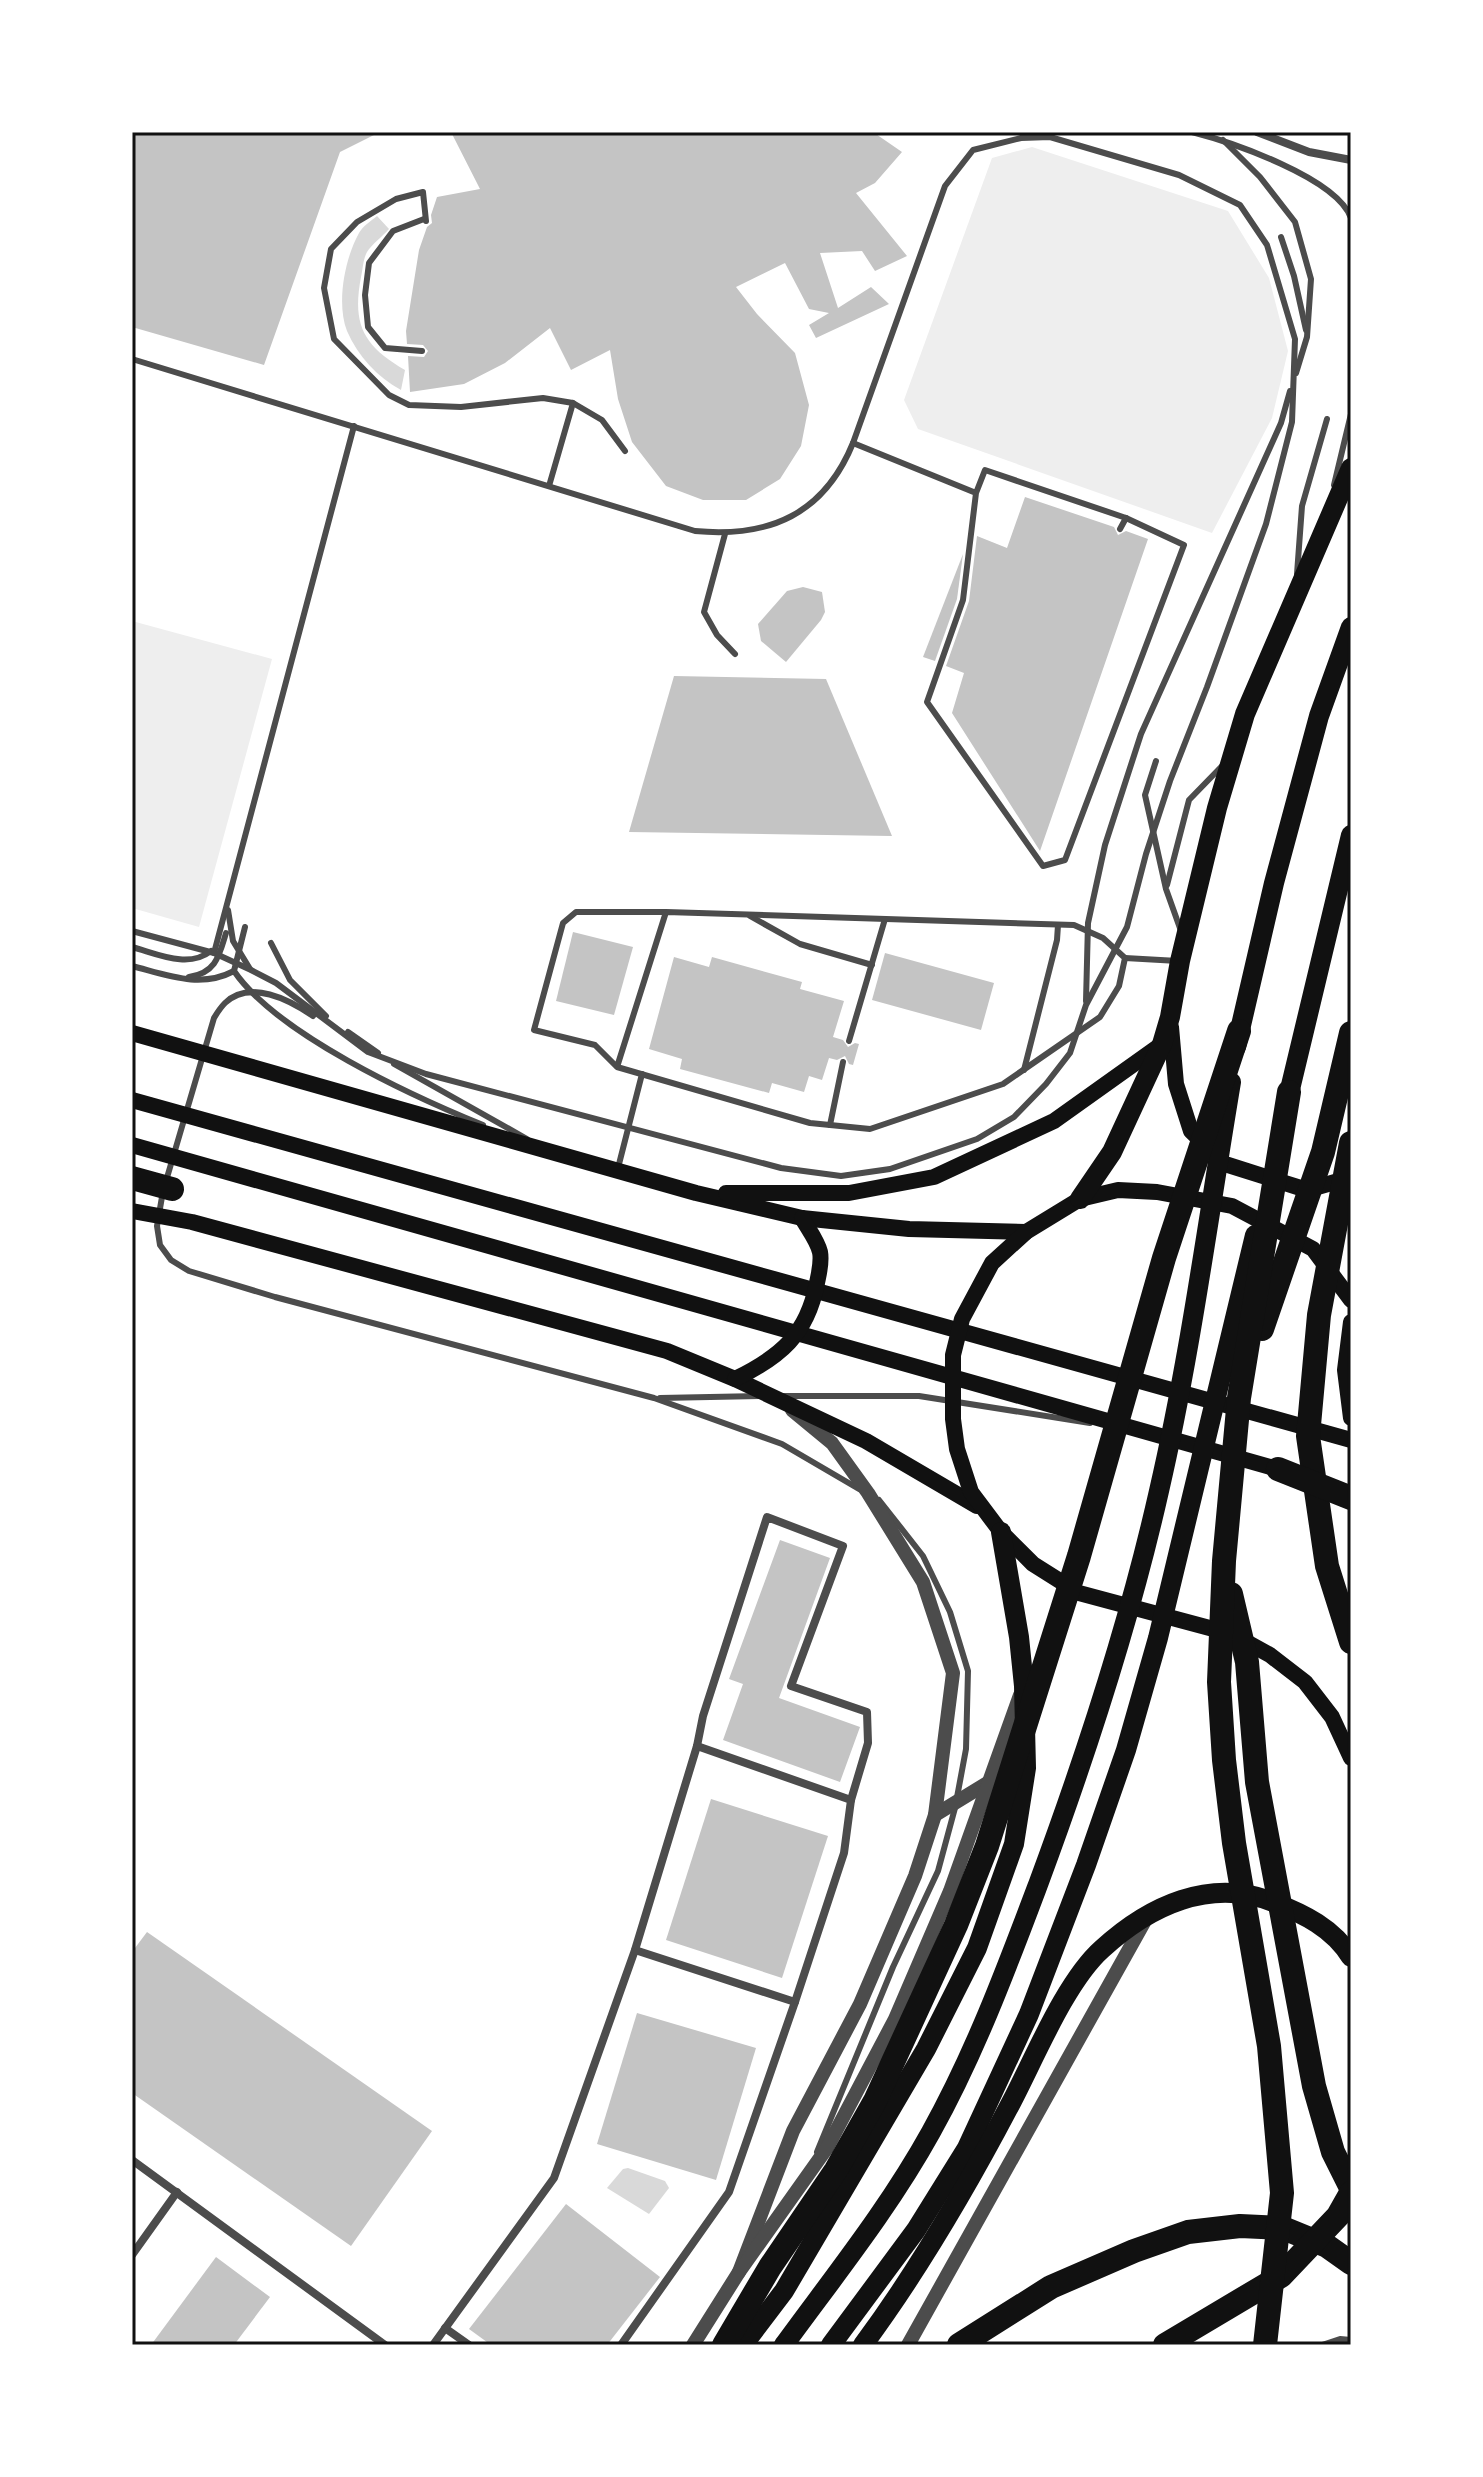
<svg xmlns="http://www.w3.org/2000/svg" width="1483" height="2477" viewBox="0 0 1483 2477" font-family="'Public Sans',sans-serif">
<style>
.green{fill:#eee}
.water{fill:#d9d9d9}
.building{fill:#c4c4c4}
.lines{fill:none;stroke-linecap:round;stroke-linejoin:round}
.service{stroke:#4c4c4c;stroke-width:6}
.minor{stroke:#4c4c4c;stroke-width:8}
.tertiary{stroke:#4c4c4c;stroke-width:14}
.secondary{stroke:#111;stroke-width:16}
.primary{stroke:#111;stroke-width:20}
.motorway{stroke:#111;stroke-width:24}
.neatline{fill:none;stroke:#111;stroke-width:3}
</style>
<rect width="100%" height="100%" fill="#fff"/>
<!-- green -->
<g class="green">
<path d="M1032 147 1228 211 1269 278 1288 351 1272 418 1212 533 918 429 904 400 992 158Z"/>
<path d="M132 621 272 659 199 927 132 908Z"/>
</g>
<!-- water -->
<g class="water">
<path d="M377 216 389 229C382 237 372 244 367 252 363 259 363 269 361 277 352 324 363 346 405 370L401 390C377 377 358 356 347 331 336 303 345 258 359 233 363 226 371 221 377 216Z"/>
<path d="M628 2168 665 2181 669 2188 649 2214 607 2188 623 2169Z"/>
</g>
<!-- building -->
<g class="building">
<path d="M132 132H380L340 152 264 365 132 327Z"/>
<path d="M451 132H873L902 152 875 183 856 193 907 256 875 271 862 251 820 253 838 308 871 287 889 304 816 338 809 325 829 313 809 309 785 263 736 287 757 314 795 353 809 405 801 446 780 479 746 500H703L666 486 632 442 618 399 610 350 571 370 550 328 505 363 464 384 410 392 408 356 424 357 428 351 423 345 407 344 406 331 419 250 427 227 432 223 431 215 437 197 480 189Z"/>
<path d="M1025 497 1114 527 1118 535 1126 531 1148 539 1040 851 952 713 964 673 946 666 969 601 977 536 1007 548Z"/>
<path d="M963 554 957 599 935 661 923 657Z"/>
<path d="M803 587 822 592 825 612 821 620 786 662 761 641 758 624 787 591Z"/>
<path d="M674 676 826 679 892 836 629 832Z"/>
<path d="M573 932 633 947 614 1015 556 1001Z"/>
<path d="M885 953 994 983 981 1030 872 1000Z"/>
<path d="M674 957 709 967 712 957 802 982 800 989 844 1001 833 1037 843 1040 848 1047 855 1043 859 1044 853 1065 849 1064 845 1056 837 1060 829 1058 822 1080 809 1076 804 1092 772 1083 769 1093 680 1069 682 1059 649 1049Z"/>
<path d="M780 1540 830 1558 779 1698 860 1727 840 1782 723 1740 743 1684 729 1679Z"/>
<path d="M711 1799 828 1836 782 1978 666 1940Z"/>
<path d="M147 1932 432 2131 351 2246 132 2093V1952Z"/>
<path d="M637 2013 756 2048 716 2180 597 2144Z"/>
<path d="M566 2204 660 2277 607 2345H491L469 2329Z"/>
<path d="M216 2257 270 2297 234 2345H151Z"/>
</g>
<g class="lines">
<!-- service -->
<g class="service">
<path d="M1192 132C1231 142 1337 178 1351 218"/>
<path d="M1223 140 1260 177 1295 222 1311 279 1307 337 1296 373"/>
<path d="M426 221 423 192 396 199 357 222 331 249 324 288 334 339 389 395 409 405 461 407 543 398 573 403 549 486"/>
<path d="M1281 237 1294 276 1306 330"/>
<path d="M422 351 385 348 368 327 365 295 369 263 393 231 424 219"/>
<path d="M132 359 695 531C770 538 824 514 853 443L945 186 973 150 1021 138 1050 137 1179 175 1240 205 1267 245 1295 339 1292 422 1266 524 1207 687 1170 781 1146 854 1127 927 1086 1005 1070 1053 1046 1084 1014 1117 977 1139 890 1169 841 1176 781 1168 426 1074 368 1052 276 983 251 970 214 953 132 931"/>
<path d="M573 403 602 420 625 451"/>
<path d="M853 443 976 493 985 470 1126 518 1184 545 1065 860 1043 866 927 702 963 600 976 493"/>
<path d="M1334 485 1351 414"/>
<path d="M1120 529 1126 518"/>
<path d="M725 534 704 612 717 635 735 654"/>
<path d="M1297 574 1302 506 1327 419"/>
<path d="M1156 761 1145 795 1166 889 1181 931"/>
<path d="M1167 885 1189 800 1223 765"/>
<path d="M228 910 233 941 250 969"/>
<path d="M750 916 800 944 872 965"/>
<path d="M245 927 234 971C277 1034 412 1096 483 1125"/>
<path d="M271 943 290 980 326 1016"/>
<path d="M132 947C158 954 188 969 211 951"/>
<path d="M214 953 354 426"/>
<path d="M1125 958 1178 961"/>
<path d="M132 966C167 975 200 989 234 971"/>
<path d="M189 977C216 973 219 956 226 933"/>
<path d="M1086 1001 1088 923 1105 845 1141 734 1281 423 1290 391"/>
<path d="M348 1032 378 1053"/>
<path d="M849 1041 885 919"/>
<path d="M394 1064 527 1139"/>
<path d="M617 1067 666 912H576L563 923 534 1030 595 1045 617 1067 810 1123 870 1129 1003 1084 1100 1017 1119 986 1125 958 1103 938 1074 925 666 912"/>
<path d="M1024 1070 1057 940 1058 925"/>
<path d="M830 1125 843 1062"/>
<path d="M618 1168 642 1074"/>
<path d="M166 1181 214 1018C217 1013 221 1007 225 1003 250 979 290 1000 313 1016"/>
<path d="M163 1191 157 1226 160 1245 171 1260 189 1271 275 1297 654 1398 782 1444 859 1489"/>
<path d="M783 1396H919L1090 1423"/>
<path d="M660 1398 760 1396"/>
<path d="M817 2152 893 1967 938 1871 955 1808 966 1749 968 1671 950 1612 923 1556 879 1500"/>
<path d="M1322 2345 1340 2339 1351 2340"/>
</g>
<!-- minor -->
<g class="minor">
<path d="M1257 132 1309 152 1351 160"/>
<path d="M635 1950 795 2002"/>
<path d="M132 2160 385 2345"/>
<path d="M132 2255 177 2192"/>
<path d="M445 2328 469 2345"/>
<path d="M433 2345 554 2178 635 1950 697 1746 703 1716 767 1517 843 1546 791 1686 867 1712 868 1743 851 1800"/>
<path d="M621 2345 729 2192 795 2002 844 1853 851 1800 697 1746"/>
</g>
<!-- tertiary -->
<g class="tertiary">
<path d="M935 1815 989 1782"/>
<path d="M739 2272 793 2131 860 2004 915 1876 935 1815 953 1673 923 1582 868 1493 832 1443 792 1410"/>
<path d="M693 2345 739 2272 827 2148 895 2019 950 1891 1020 1695"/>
<path d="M908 2345 1147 1917"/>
</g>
<!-- secondary -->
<g class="secondary">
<path d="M1171 1027 1176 1084 1191 1131 1225 1164 1307 1190 1349 1178"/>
<path d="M132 1033 696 1193 802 1218 909 1229 1026 1232"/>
<path d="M132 1100 1351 1440"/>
<path d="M132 1145 1288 1472"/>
<path d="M726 1193H849L934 1177 1054 1121 1162 1044"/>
<path d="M132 1211 192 1222 667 1351 735 1379 866 1441 977 1506"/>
<path d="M1351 1300 1313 1249 1232 1206 1157 1192 1118 1190 1080 1199 1026 1232 992 1263 962 1319 953 1355V1419L957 1449 971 1492 1001 1532 1033 1564 1079 1593 1232 1634 1270 1655 1305 1682 1332 1717 1351 1758"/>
<path d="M1351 1322 1345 1370 1351 1418"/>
<path d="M735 1379C780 1357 807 1335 817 1283 819 1273 822 1262 820 1252 817 1240 808 1229 802 1218"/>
</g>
<!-- primary -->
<g class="primary">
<path d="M1236 1047 1274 883 1319 716 1351 627"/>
<path d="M1286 1106 1351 835"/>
<path d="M1080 1199 1112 1152 1162 1044 1170 1017 1180 961 1217 808 1245 714 1351 468"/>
<path d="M743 2345 784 2291 926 2049 977 1948 1014 1844 1026 1768 1024 1686 1019 1637 1001 1532"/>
<path d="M784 2345C835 2275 889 2208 931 2132 975 2053 1007 1967 1039 1882 1086 1755 1129 1624 1159 1491 1190 1357 1208 1219 1231 1082"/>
<path d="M831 2345 916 2230 967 2148 1029 2014 1086 1865 1126 1750 1158 1638 1255 1235"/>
<path d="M863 2345C920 2268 968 2185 1012 2101 1035 2057 1066 1981 1102 1949 1149 1906 1210 1877 1273 1902 1304 1914 1333 1928 1351 1957"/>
</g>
<!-- motorway -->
<g class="motorway">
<path d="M1351 1143 1319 1315 1308 1436 1327 1566 1351 1642"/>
<path d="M132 1178 172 1189"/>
<path d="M1262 1329 1323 1152 1351 1033"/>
<path d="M1278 1469 1351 1498"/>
<path d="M1231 1594 1247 1662 1257 1782 1314 2086 1333 2152 1351 2188"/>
<path d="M724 2345 770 2267 836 2170 875 2101 956 1925 987 1846 1079 1556 1164 1258 1239 1031"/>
<path d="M959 2345 1051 2287 1134 2251 1188 2232 1240 2226 1283 2228 1327 2246 1351 2263"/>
<path d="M1165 2345 1281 2276 1338 2216 1351 2193"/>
<path d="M1265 2345 1282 2193 1269 2046 1234 1843 1224 1760 1219 1682 1224 1561 1239 1398 1289 1092"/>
</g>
</g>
<!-- border -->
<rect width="1483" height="2477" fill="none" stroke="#ffffff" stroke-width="268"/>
<rect x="134" y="134" width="1215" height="2209" class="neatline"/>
</svg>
